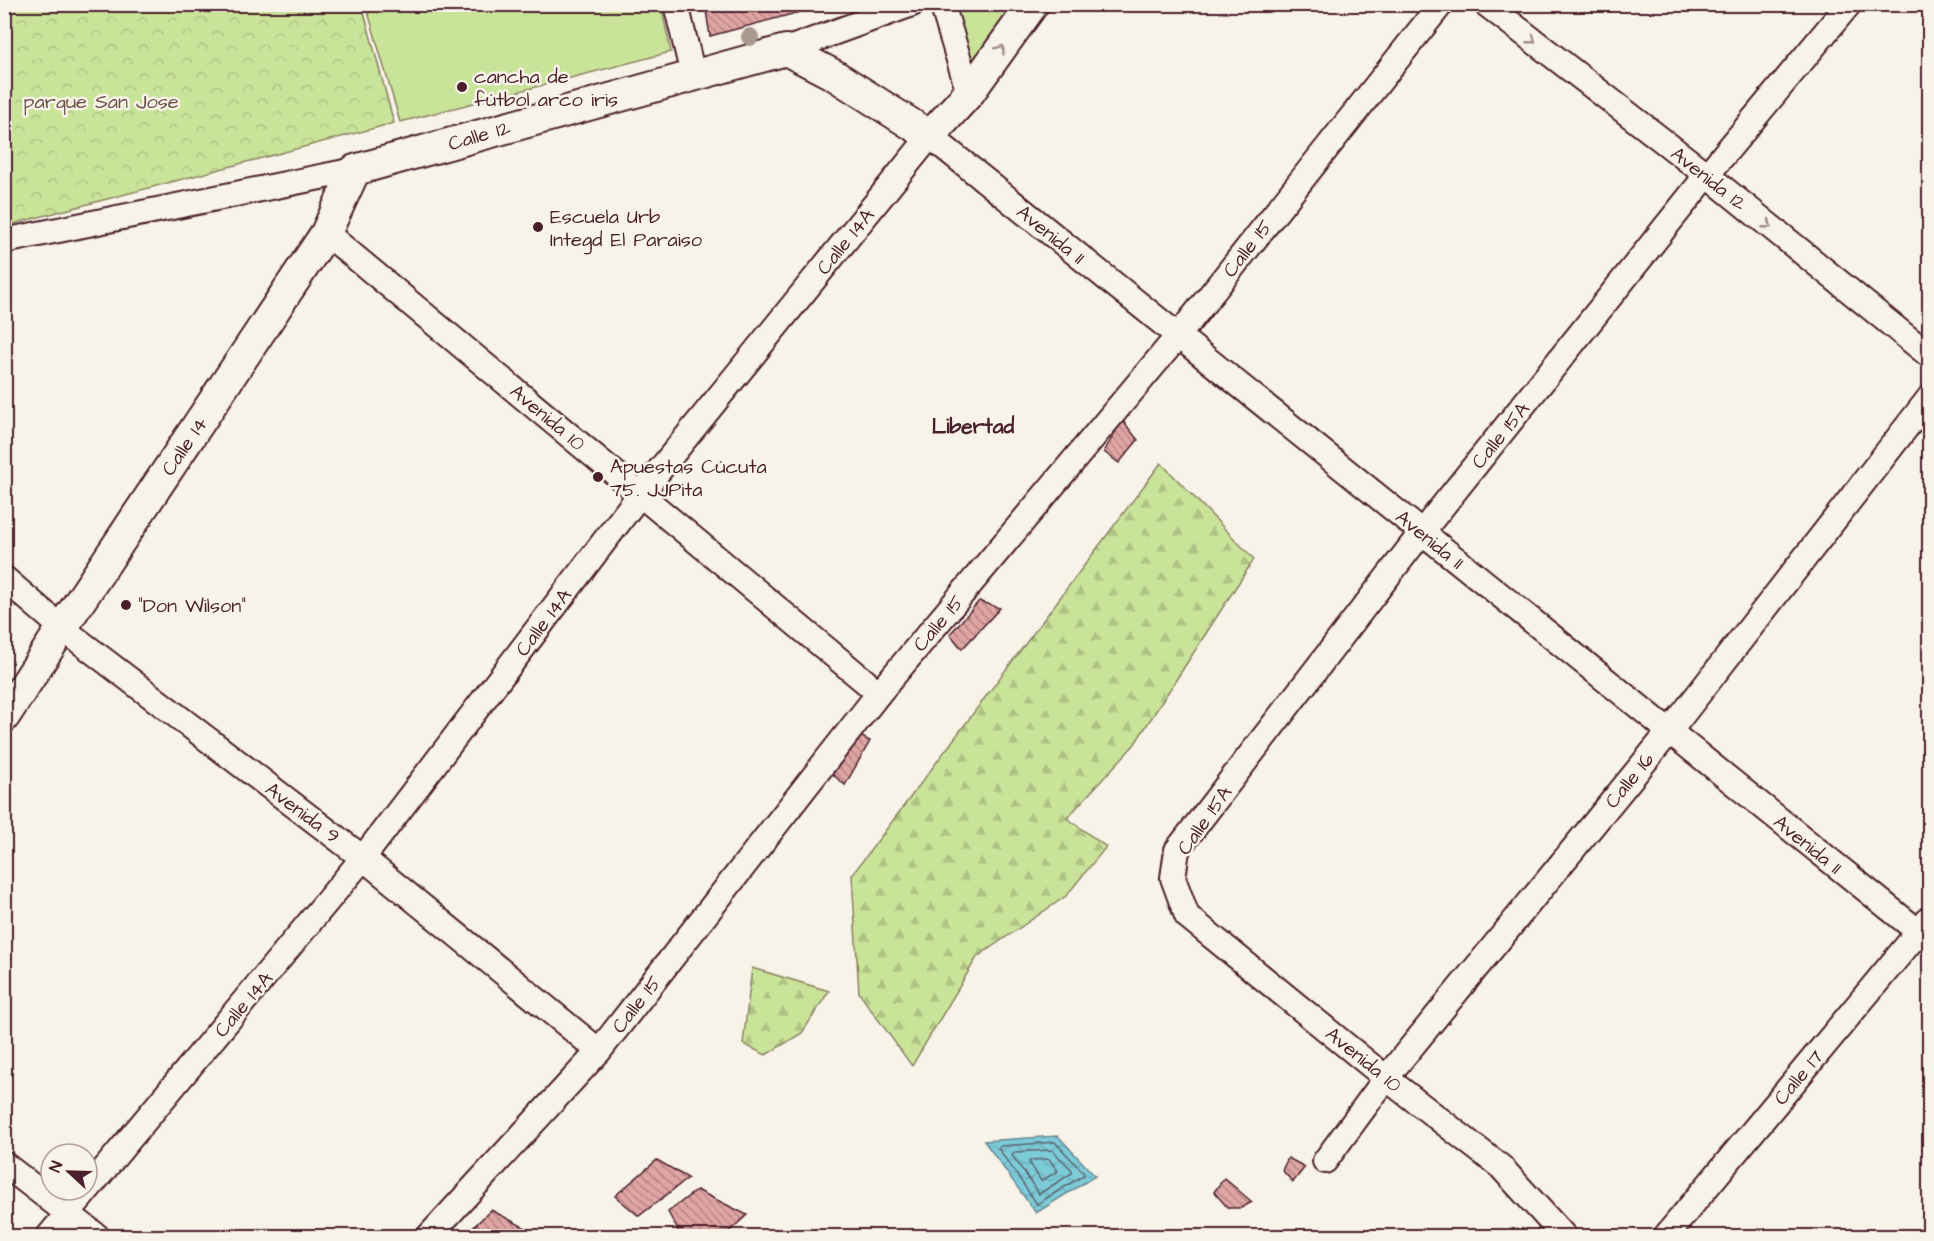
<svg xmlns="http://www.w3.org/2000/svg" width="1934" height="1241" viewBox="0 0 1934 1241" font-family="'Architects Daughter',sans-serif">
<style>
.forest{fill:url(#forest-firs);stroke:#8a8162;stroke-width:1.5}
.park{fill:url(#park-crowns);stroke:#8a8162;stroke-width:1.5}
.pitch{fill:#c9e399;stroke:#8a8162;stroke-width:1.5}
.water{fill:url(#water-waves);stroke:#688693;stroke-width:1.5}
.lines{fill:none;stroke-linecap:round;stroke-linejoin:round}
.shore{stroke:#5e6470;stroke-width:1.5}
.building{fill:url(#building-back-hatch);stroke:#4a1f2b;stroke-width:1.5}
.minor-casing{stroke:#4a1f2b;stroke-width:28}
.tertiary-casing{stroke:#4a1f2b;stroke-width:34}
.minor{stroke:#f7f3e8;stroke-width:24}
.tertiary{stroke:#f7f3e8;stroke-width:30}
.tree{fill:#a9998f}
.oneway{stroke:#a0898a}
.poi-dot{fill:#4a1f2b;stroke:#f7f3e8;stroke-width:2}
.labels{text-anchor:middle;stroke-width:5;stroke-linejoin:round;paint-order:stroke}
.poi-label{font-size:20px;fill:#4a1f2b;stroke:#f7f3e8;text-anchor:start}
.park-label{font-size:20px;fill:#6a5046;stroke:#f7f3e8}
.street-label{font-size:20px;fill:#4a1f2b;stroke:#f7f3e8}
.neighbourhood-label{font-size:21px;font-weight:bold;fill:#4a1f2b;stroke:#f7f3e8}
</style>
<defs>
<pattern id="forest-firs" width="22" height="20" patternUnits="userSpaceOnUse" patternTransform="scale(1.5)"><rect width="22" height="20" fill="#c9e399"/><path d="M5 1l3.5 6h-7zM16 11l3.5 6h-7z" fill="#aec284"/></pattern>
<pattern id="park-crowns" width="20" height="18" patternUnits="userSpaceOnUse" patternTransform="scale(1.5)"><rect width="20" height="18" fill="#c9e399"/><path d="M2 6a3 3 0 1 1 6 0M12 15a3 3 0 1 1 6 0" fill="none" stroke="#aec284"/></pattern>
<pattern id="water-waves" width="16" height="10" patternUnits="userSpaceOnUse" patternTransform="scale(1.5)"><rect width="16" height="10" fill="#7ccbd8"/><path d="M0 5q4-4 8 0t8 0" fill="none" stroke="#6daeba"/></pattern>
<pattern id="building-back-hatch" width="6" height="6" patternUnits="userSpaceOnUse" patternTransform="scale(1.5)"><rect width="6" height="6" fill="#dfa5a3"/><path d="M-1 5l2 2M0 0l6 6M5-1l2 2" fill="none" stroke="#b78685"/></pattern>
</defs>
<rect width="100%" height="100%" fill="#f7f3e8"/>
<filter id="ink" filterUnits="userSpaceOnUse"><feTurbulence type="fractalNoise" baseFrequency=".0167" numOctaves="2"/><feDisplacementMap in="SourceGraphic" scale="12" xChannelSelector="R" yChannelSelector="G"/><feConvolveMatrix kernelMatrix="1 2 1 2 8 2 1 2 1" color-interpolation-filters="sRGB"/></filter>
<g filter="url(#ink)">
<!-- forest -->
<g class="forest">
<path d="M1161 463 1254 559 1134 745 1067 818 1106 847 1066 896 977 957 912 1066 859 993 852 875Z"/>
<path d="M752 968 829 991 802 1033 766 1055 743 1044Z"/>
</g>
<!-- park -->
<path class="park" d="M5 4 362 5 394 123 5 226Z"/>
<!-- pitch -->
<g class="pitch">
<path d="M366 5H661L671 52 400 122Z"/>
<path d="M955 5H1018L974 66Z"/>
</g>
<!-- water -->
<path class="water" d="M1058 1136 1095 1176 1036 1213 984 1141Z"/>
<g class="lines">
<!-- shore -->
<g class="shore">
<path d="M1055 1142 1083 1172 1084 1175 1037 1204 998 1148 1001 1146Z"/>
<path d="M1052 1150 1072 1170V1173L1039 1194 1012 1155 1015 1152Z"/>
<path d="M1049 1159 1058 1171 1041 1181 1029 1162 1031 1160Z"/>
</g>
</g>
<!-- building -->
<g class="building">
<path d="M705 4H798L800 12 710 36Z"/>
<path d="M802 4H822V6L804 12Z"/>
<path d="M1122 420 1138 440 1119 463 1104 452Z"/>
<path d="M979 601 1000 608 962 649 950 634Z"/>
<path d="M858 735 870 741 845 785 831 773Z"/>
<path d="M1288 1158 1305 1167 1293 1182 1282 1170Z"/>
<path d="M657 1160 688 1178 639 1216 615 1196Z"/>
<path d="M1224 1178 1252 1202 1241 1208H1228L1214 1192Z"/>
<path d="M697 1190 747 1215 724 1236H681L668 1212Z"/>
<path d="M491 1210 537 1234 534 1236H464Z"/>
</g>
<g class="lines">
<!-- minor casing -->
<g class="minor-casing">
<g id="minor">
<path d="M676 4 693 75"/>
<path d="M942 4 969 93"/>
<path d="M1486 4 1707 175 1930 356"/>
<path d="M786 50 912 4"/>
<path d="M326 233 879 693"/>
<path d="M4 241 355 170"/>
<path d="M4 578 62 628 363 858 599 1051"/>
<path d="M1325 1161 1386 1078 1669 732 1930 397"/>
<path d="M4 1164 97 1236"/>
<path d="M49 1236 363 858 641 493 930 136 1930 941"/>
<path d="M429 1236 599 1051 879 693 1178 336 1441 4"/>
<path d="M1564 1236 1501 1167 1386 1078 1187 916 1173 878 1177 850 1422 532 1707 175 1849 4"/>
<path d="M1666 1236 1930 918"/>
</g>
</g>
<!-- tertiary casing -->
<g class="tertiary-casing">
<path id="tertiary" d="M4 717 62 628 326 233 355 170 786 50 834 75 930 136 969 93 1033 4"/>
</g>
<!-- minor -->
<use href="#minor" class="minor"/>
<!-- tertiary -->
<use href="#tertiary" class="tertiary"/>
</g>
<!-- trees -->
<circle class="tree" cx="750" cy="37" r="9"/>
<!-- one-way arrows -->
<defs><path id="oneway-chevron" d="M-2-3.5L2.5 0L-2 3.5" fill="none" stroke-width="1.6" stroke-linecap="round" stroke-linejoin="round" transform="scale(1.5)"/></defs>
<g class="oneway">
<use href="#oneway-chevron" transform="translate(1532 40) rotate(38)"/>
<use href="#oneway-chevron" transform="translate(1001 49) rotate(-54)"/>
<use href="#oneway-chevron" transform="translate(1768 225) rotate(39)"/>
</g>
</g>
<!-- markers -->
<g class="poi-dot">
<circle cx="462" cy="87" r="6"/>
<circle cx="538" cy="227" r="6"/>
<circle cx="598" cy="477" r="6"/>
<circle cx="126" cy="605" r="6"/>
</g>
<g class="labels">
<!-- poi labels -->
<g class="poi-label">
<text x="474" y="83">cancha de<tspan x="474" dy="23">fútbol arco iris</tspan></text>
<text x="550" y="223">Escuela Urb<tspan x="550" dy="23">Integd El Paraiso</tspan></text>
<text x="610" y="473">Apuestas Cúcuta<tspan x="610" dy="23">75. JJPita</tspan></text>
<text x="138" y="612">"Don Wilson"</text>
</g>
<!-- park labels -->
<g class="park-label">
<text x="101" y="108">parque San Jose</text>
</g>
<!-- street labels -->
<g class="street-label">
<text transform="translate(479 135) rotate(-16)" y="7">Calle 12</text>
<text transform="translate(1709 178) rotate(38)" y="7">Avenida 12</text>
<text transform="translate(1051 234) rotate(39)" y="7">Avenida 11</text>
<text transform="translate(845 241) rotate(-51)" y="7">Calle 14A</text>
<text transform="translate(1247 248) rotate(-52)" y="7">Calle 15</text>
<text transform="translate(548 417) rotate(40)" y="7">Avenida 10</text>
<text transform="translate(1500 435) rotate(-51)" y="7">Calle 15A</text>
<text transform="translate(184 446) rotate(-56)" y="7">Calle 14</text>
<text transform="translate(1430 539) rotate(39)" y="7">Avenida 11</text>
<text transform="translate(543 622) rotate(-53)" y="7">Calle 14A</text>
<text transform="translate(938 623) rotate(-50)" y="7">Calle 15</text>
<text transform="translate(1629 780) rotate(-51)" y="7">Calle 16</text>
<text transform="translate(303 812) rotate(37)" y="7">Avenida 9</text>
<text transform="translate(1204 820) rotate(-55)" y="7">Calle 15A</text>
<text transform="translate(1808 844) rotate(39)" y="7">Avenida 11</text>
<text transform="translate(243 1004) rotate(-50)" y="7">Calle 14A</text>
<text transform="translate(636 1004) rotate(-52)" y="7">Calle 15</text>
<text transform="translate(1364 1059) rotate(39)" y="7">Avenida 10</text>
<text transform="translate(1798 1077) rotate(-50)" y="7">Calle 17</text>
</g>
<!-- neighbourhood labels -->
<g class="neighbourhood-label">
<text x="973" y="433">Libertad</text>
</g>
</g>
<!-- margin -->
<rect width="1934" height="1241" fill="none" stroke="#f7f3e8" stroke-width="24"/>
<rect x="12" y="12" width="1910" height="1217" fill="none" stroke="#4a1f2b" stroke-width="2" filter="url(#ink)"/>
<!-- north arrow -->
<g transform="translate(69 1172) rotate(292)"><circle r="28" fill="#f7f3e8" stroke="#b29e9c" stroke-width="1.5"/>
<path d="M0-4.5L10 22L0 15L-10 22Z" fill="#4a1f2b"/>
<text y="-9" font-size="16" font-weight="bold" text-anchor="middle" fill="#4a1f2b">N</text>
</g>
</svg>
